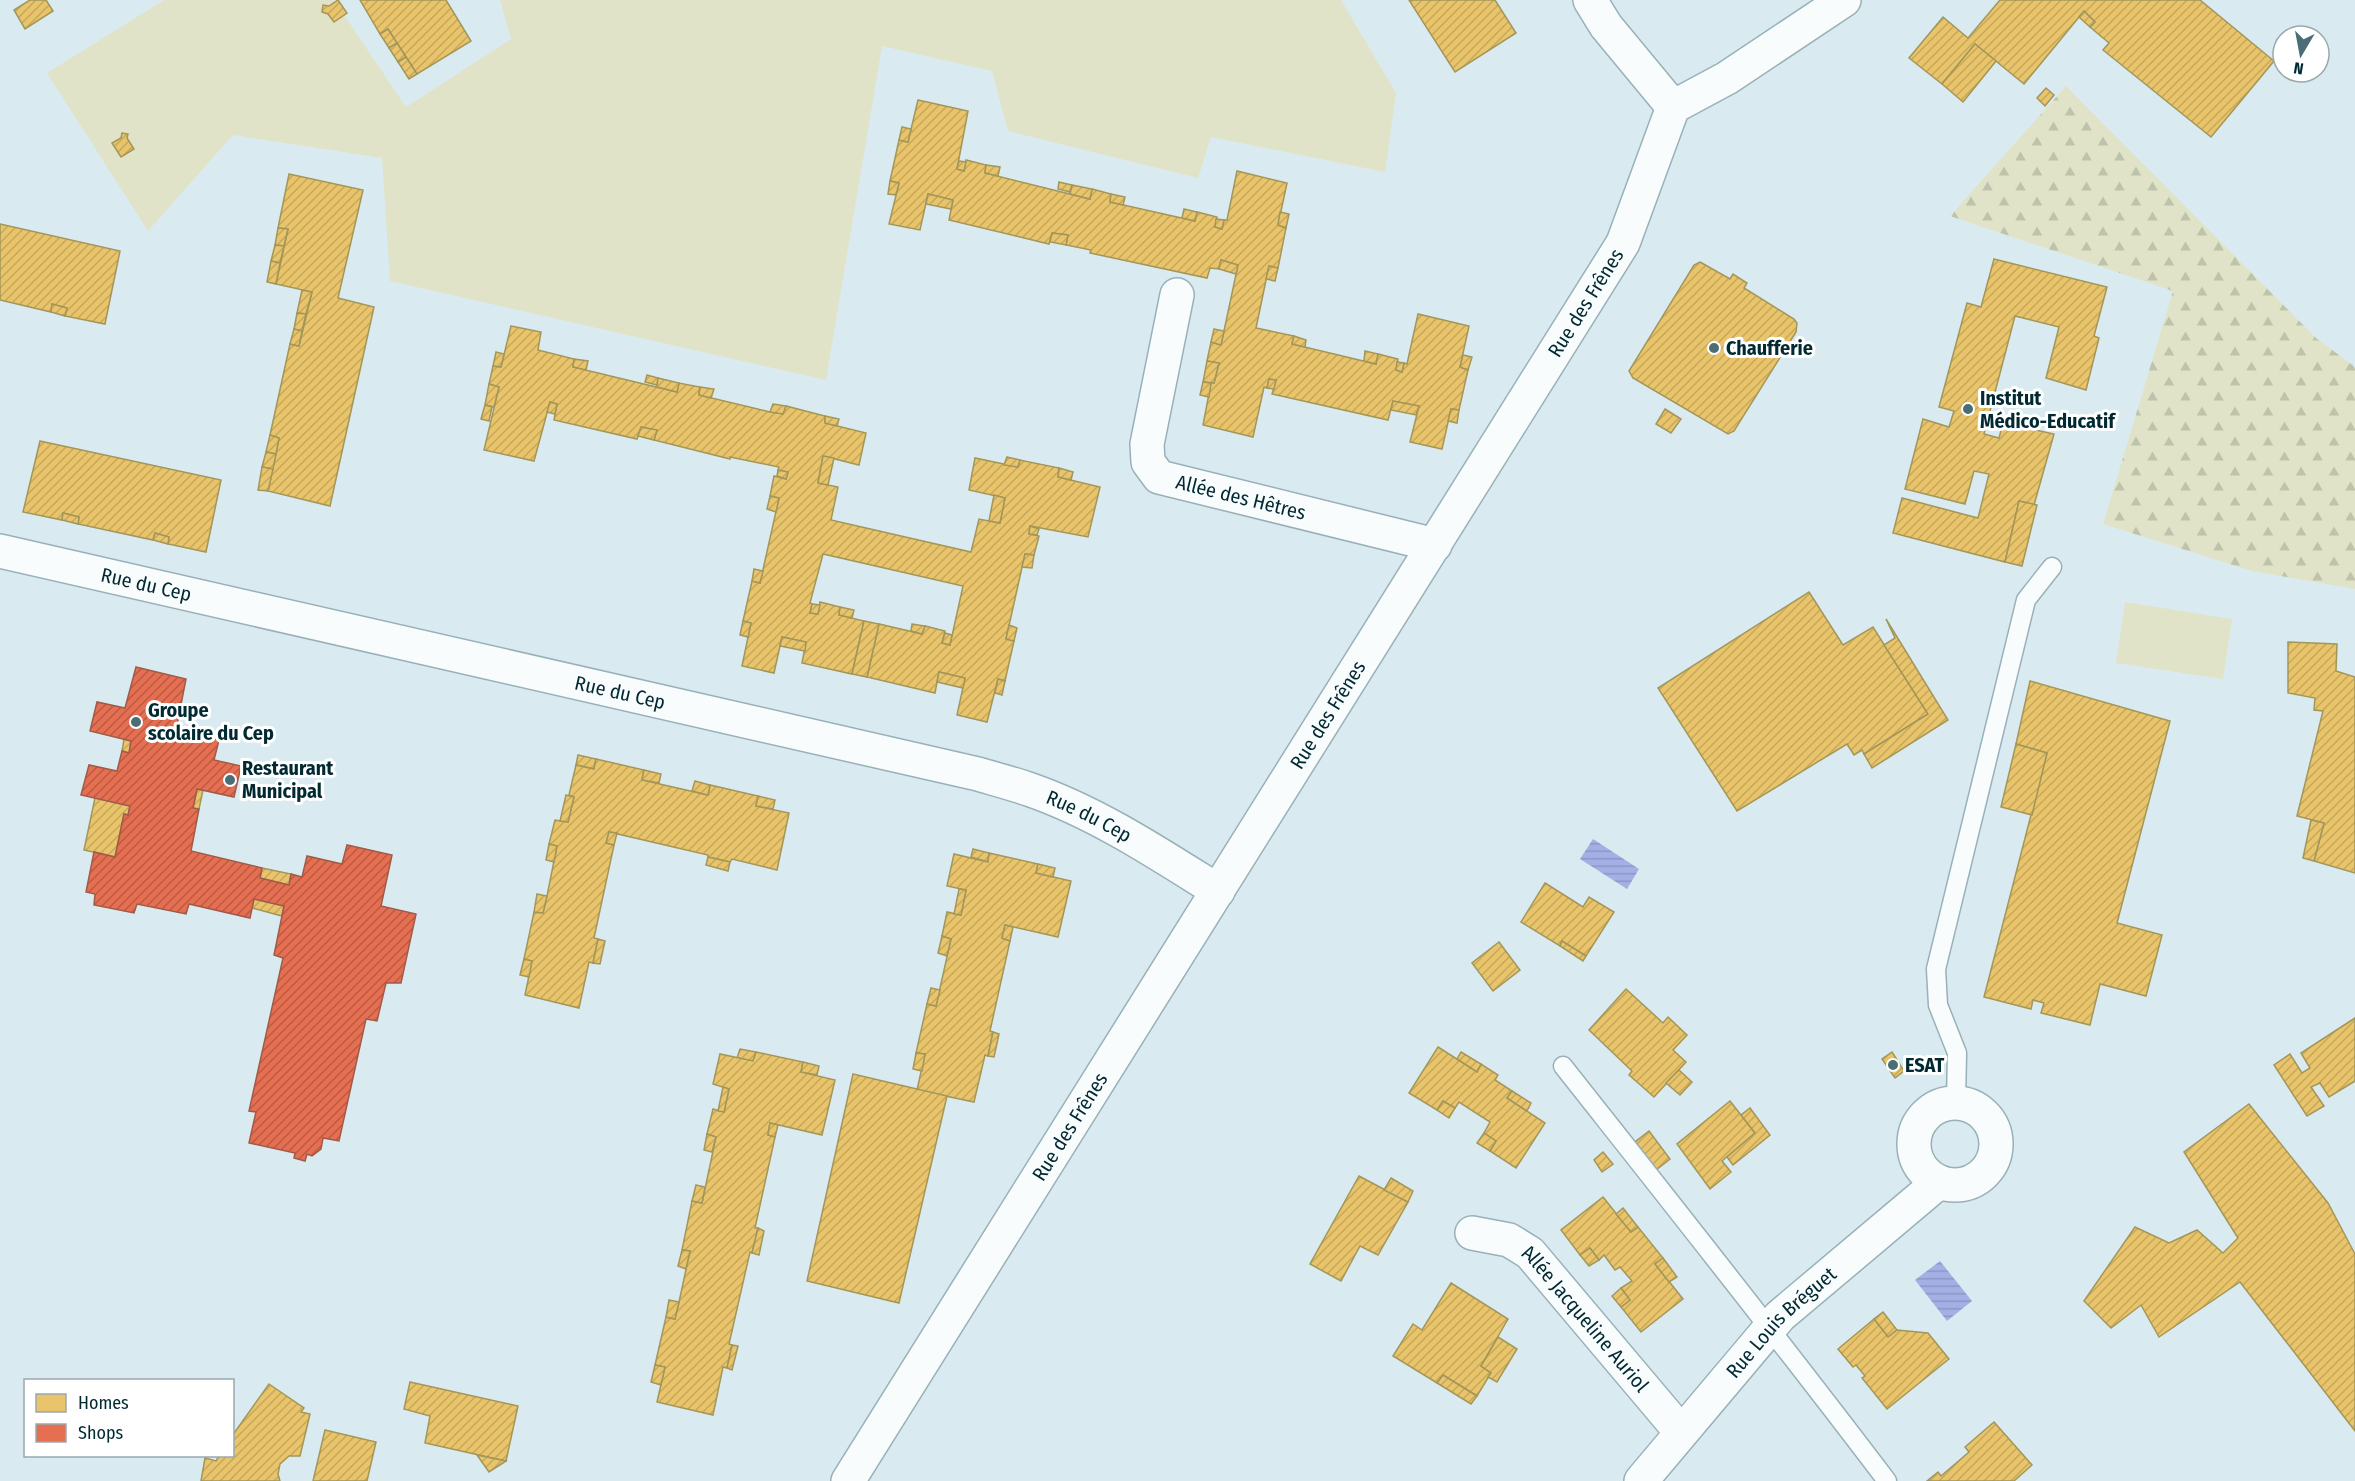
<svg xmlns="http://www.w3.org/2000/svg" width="2355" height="1481" viewBox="0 0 2355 1481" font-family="'Fira Sans Condensed',sans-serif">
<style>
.green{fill:#e1e3c8}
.forest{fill:url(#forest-firs)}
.water{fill:url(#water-rules)}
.homes{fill:url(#homes-hatch);stroke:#a39659;stroke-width:1.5}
.shops{fill:url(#shops-hatch);stroke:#a25a48;stroke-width:1.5}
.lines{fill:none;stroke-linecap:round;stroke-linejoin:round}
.service-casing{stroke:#98b1b8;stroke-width:21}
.minor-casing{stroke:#98b1b8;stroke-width:36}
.service{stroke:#f9fcfd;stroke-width:18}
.minor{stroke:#f9fcfd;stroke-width:33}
.poi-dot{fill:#4c6d74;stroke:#fff;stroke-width:2}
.labels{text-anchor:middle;stroke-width:6;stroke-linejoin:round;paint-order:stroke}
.street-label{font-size:20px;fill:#002932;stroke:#fff}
.poi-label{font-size:20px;font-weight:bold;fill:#002932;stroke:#fff;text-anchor:start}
</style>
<defs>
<pattern id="forest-firs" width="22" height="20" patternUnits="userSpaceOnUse" patternTransform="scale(1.5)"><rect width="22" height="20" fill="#e1e3c8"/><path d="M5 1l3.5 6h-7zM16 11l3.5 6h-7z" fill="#bfc3ac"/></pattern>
<pattern id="water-rules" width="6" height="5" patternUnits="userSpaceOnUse" patternTransform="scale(1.5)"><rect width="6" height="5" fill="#a4b0e5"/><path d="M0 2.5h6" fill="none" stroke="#8b97c5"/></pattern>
<pattern id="homes-hatch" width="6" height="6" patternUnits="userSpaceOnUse" patternTransform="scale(1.5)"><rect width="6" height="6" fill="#e9c46a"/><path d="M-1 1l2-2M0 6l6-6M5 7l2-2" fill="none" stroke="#c6a85c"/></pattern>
<pattern id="shops-hatch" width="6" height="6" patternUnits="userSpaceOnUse" patternTransform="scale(1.5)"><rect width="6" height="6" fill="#e76f51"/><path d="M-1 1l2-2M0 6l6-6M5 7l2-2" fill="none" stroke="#b95b44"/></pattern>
</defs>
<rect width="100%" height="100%" fill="#d9ebf0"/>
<!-- green -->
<g class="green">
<path d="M164 0H334L406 107 511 39 500 0H1341L1396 93 1385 172 1211 137 1198 178 1008 131 992 71 882 46 826 380 390 281 382 158 233 135 148 231 47 73Z"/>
<path d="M2125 602 2232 619 2223 679 2116 663Z"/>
</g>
<!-- forest -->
<path class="forest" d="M2066 86 2316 338 2355 367V589L2252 571 2103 524 2173 291 1950 216Z"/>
<!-- water -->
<g class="water">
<path d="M1593 839 1639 869 1627 889 1580 859Z"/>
<path d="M1940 1261 1972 1301 1947 1321 1915 1280Z"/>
</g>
<!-- homes -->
<g class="homes">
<path d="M30 0H46L53 11 25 29 14 10Z"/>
<path d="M338 0 347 13 334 22 328 14 322 12 323 5 329 6Z"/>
<path d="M360 0H446L471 41 417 74 388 29 380 34Z"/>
<path d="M1409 0H1495L1516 33 1455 72Z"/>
<path d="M2000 0H2200L2274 61 2211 137 2103 50 2109 43 2090 27 2095 22 2084 11 2024 84 1975 44 1942 84 1909 58 1943 17 1968 38Z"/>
<path d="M2084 11 2095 22 2090 27 2079 17Z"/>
<path d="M388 29 397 43 389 48 380 34Z"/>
<path d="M397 43 406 57 398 62 389 48Z"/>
<path d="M1975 44 1996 61 1963 102 1942 84Z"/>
<path d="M406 57 417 74 409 79 398 62Z"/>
<path d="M2046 88 2054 95 2045 106 2037 98Z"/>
<path d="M918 100 968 111 957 169 964 171 966 160 986 165 985 173 1090 199 1092 189 1111 194 1110 202 1195 221 1197 212 1217 217 1215 227 1222 229 1224 220H1227L1237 171 1287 183 1278 225 1286 228 1278 268 1269 266 1256 328 1294 336 1292 344 1376 364 1378 354 1398 359 1396 370 1402 372 1404 363 1407 364 1418 314 1469 326 1460 367 1468 370 1459 410 1451 409 1442 449 1410 442 1419 406 1393 401 1388 420 1272 394 1276 380 1269 379 1267 388 1264 387 1253 437 1203 425 1211 383H1214L1219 363 1207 361 1211 342 1221 345 1238 265 1221 260 1219 269 1210 268 1207 278 1090 253 1091 250 1066 245 1068 235 1052 233 1049 244 949 220 953 200 928 194 920 230 889 224 899 183 890 181 899 140 908 142Z"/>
<path d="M902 127 911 129 908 142 899 140Z"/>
<path d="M122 133 128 134 127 138 134 149 121 157 112 143 121 138Z"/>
<path d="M959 161 966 162 964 171 957 169Z"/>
<path d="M986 165 1000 167 998 176 985 173Z"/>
<path d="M289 174 363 190 338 298 374 307 330 506 268 491 279 438 270 435 290 344 299 346 312 292 276 284 288 229 278 228Z"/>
<path d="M890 181 899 183 896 195 888 194Z"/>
<path d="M1059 182 1072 185 1070 192 1058 189Z"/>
<path d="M1072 185 1092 189 1090 199 1070 194Z"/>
<path d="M928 194 953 200 951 209 926 204Z"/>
<path d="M1111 194 1125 197 1123 205 1110 202Z"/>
<path d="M1184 209 1197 212 1195 221 1182 218Z"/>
<path d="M1280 212 1289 214 1286 228 1278 225Z"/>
<path d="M1216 219 1224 220 1222 229 1215 227Z"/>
<path d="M0 224 120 251 105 324 65 316 67 308 52 304 51 312 0 300Z"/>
<path d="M278 228 288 229 284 246 275 245Z"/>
<path d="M1052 233 1068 235 1066 245 1050 242Z"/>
<path d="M275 245 284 246 280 263 271 261Z"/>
<path d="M1994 259 2107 287 2094 336 2099 338 2086 390 2046 378 2059 327 2015 316 1984 434 1999 438 2003 423 2054 434 2034 505 2019 501 2005 562 1893 533 1902 498 1978 518 1989 474 1974 471 1965 504 1905 489 1923 419 1949 427 1954 411 1939 407 1967 303 1981 307Z"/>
<path d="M1221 260 1238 265 1236 274 1219 269Z"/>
<path d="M271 261 280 263 276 284 267 282Z"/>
<path d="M1700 262 1730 279 1733 274 1747 283 1744 288 1794 319 1797 323 1796 332 1734 431 1728 434 1633 378 1629 371 1694 265Z"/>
<path d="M1269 266 1278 268 1275 281 1266 279Z"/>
<path d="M302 290 312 292 306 314 297 313Z"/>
<path d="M52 304 67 308 65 316 51 312Z"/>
<path d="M297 313 306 314 302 331 294 329Z"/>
<path d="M511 326 541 332 538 350 574 359 573 367 677 392 679 383 700 387 699 395 770 412 783 414 786 406 825 416V423L866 433 859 465 823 456 818 483 838 487 831 520 971 552 979 519 1000 523 1005 498 969 490 975 458 1018 467 1020 460 1059 468 1058 477 1100 487 1088 537 1030 526 1029 534 1039 536 1034 555 1025 554 1006 639 1014 641 1005 681 998 679 987 722 957 715 965 678 939 672 935 693 867 677 879 624 922 634 925 626 945 631 942 643 950 645 963 586 823 554 810 603 812 604 810 613 818 614 820 602 840 607 839 615 864 621 852 674 802 663 806 642 782 637 774 673 742 666 751 623 743 621 752 581 760 583 779 498 770 496 774 476 786 479 788 472 778 470 779 467 730 457V459L654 440 657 430 641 427 637 439 554 420 557 404 550 402 534 461 484 450 499 387 489 384 493 366 501 367Z"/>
<path d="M294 329 302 331 299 346 290 344Z"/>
<path d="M1214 329 1224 331 1221 345 1211 342Z"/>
<path d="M1294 336 1306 340 1305 347 1292 344Z"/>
<path d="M1365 351 1378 354 1376 364 1364 361Z"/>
<path d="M496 352 504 354 501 367 493 366Z"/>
<path d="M1463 355 1472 357 1468 370 1460 367Z"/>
<path d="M574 359 588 361 586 370 573 367Z"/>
<path d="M1207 361 1219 363 1214 383 1203 382Z"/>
<path d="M1397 362 1404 363 1402 372 1396 370Z"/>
<path d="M647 375 658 378 657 385 645 382Z"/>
<path d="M658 378 679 383 677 392 657 387Z"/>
<path d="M1269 379 1276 380 1274 389 1267 388Z"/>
<path d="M1203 382 1211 383 1209 397 1200 395Z"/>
<path d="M489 384 499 387 494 407 485 405Z"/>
<path d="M700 387 714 389 711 398 699 395Z"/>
<path d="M1393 401 1419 406 1416 415 1391 410Z"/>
<path d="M550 402 557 404 555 414 547 412Z"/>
<path d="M773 404 786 406 783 414 770 412Z"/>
<path d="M485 405 492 407 489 421 481 419Z"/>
<path d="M1451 409 1459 410 1457 423 1448 421Z"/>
<path d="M1665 409 1681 419 1671 433 1656 424Z"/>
<path d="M825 416 839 419 837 426 825 423Z"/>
<path d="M641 427 657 430 654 440 638 436Z"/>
<path d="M270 435 279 438 276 454 266 452Z"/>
<path d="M40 441 221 480 206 552 168 544 169 537 155 533 153 540 78 524 79 517 63 513 62 520 23 512Z"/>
<path d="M266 452 276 454 273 469 262 467Z"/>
<path d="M823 456 834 458 828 485 818 483Z"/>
<path d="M1007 457 1020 460 1018 467 1004 465Z"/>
<path d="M262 467 273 469 268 491 258 490Z"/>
<path d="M1059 468 1073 472 1071 480 1058 477Z"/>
<path d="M778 470 788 472 786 479 777 476Z"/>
<path d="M994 495 1005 498 1000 523 989 521Z"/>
<path d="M770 496 779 498 776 512 767 509Z"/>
<path d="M2019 501 2037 505 2022 566 2005 562Z"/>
<path d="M63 513 79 517 78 524 62 520Z"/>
<path d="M1030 526 1039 529 1037 535 1029 534Z"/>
<path d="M155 533 169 537 168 544 153 540Z"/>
<path d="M1025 554 1034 555 1032 568 1022 567Z"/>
<path d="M754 569 763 571 760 583 752 581Z"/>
<path d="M1809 592 1843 645 1873 627 1928 714 1864 754 1862 750 1854 755 1847 744 1737 811 1658 688Z"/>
<path d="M812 604 820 605 818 614 810 613Z"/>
<path d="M840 607 854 610 852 618 839 615Z"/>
<path d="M1886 619 1948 720 1872 768 1864 754 1928 714 1884 645 1895 638Z"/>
<path d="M743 621 751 623 748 637 740 635Z"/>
<path d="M864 621 879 624 867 677 852 674Z"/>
<path d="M912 624 925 626 922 634 911 631Z"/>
<path d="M1009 625 1017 628 1014 641 1006 639Z"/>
<path d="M945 633 952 635 950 645 942 643Z"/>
<path d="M782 637 806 642 805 651 780 646Z"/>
<path d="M2288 642 2337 644 2336 671 2355 677V873L2314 861 2324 823 2297 816 2323 711 2314 710 2315 698 2288 693Z"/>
<path d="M939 672 965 678 963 688 937 682Z"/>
<path d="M998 679 1005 681 1002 695 995 693Z"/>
<path d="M2030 681 2170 721 2117 923 2162 935 2146 996 2100 984 2090 1025 2041 1013 2044 1003 2033 1000 2031 1009 1984 997 2047 753 2016 744Z"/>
<path d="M124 739 131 741 129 753 122 751Z"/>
<path d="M2016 744 2047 753 2032 815 2001 807Z"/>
<path d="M578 755 596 759 594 769 576 765Z"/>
<path d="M596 759 644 770 642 780 708 795 710 785 758 796 756 806 789 813 777 870 732 859 730 862 708 857V855L609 832 606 843 614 845 594 938 598 939 593 963 589 962 579 1008 525 995 532 961 524 959 534 912 543 913 547 896 557 846 549 844 555 820 568 822 574 797 569 795 576 765 594 769Z"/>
<path d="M644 770 661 774 659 783 642 780Z"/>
<path d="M695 781 710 785 708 795 692 791Z"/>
<path d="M197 789 203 790 199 809 193 808Z"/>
<path d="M566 795 574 797 568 822 560 821Z"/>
<path d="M758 796 775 800 773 809 756 806Z"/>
<path d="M95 798 130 806 128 815 124 814 115 857 84 850Z"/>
<path d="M2311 820 2324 823 2314 861 2303 858Z"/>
<path d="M609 832 617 833 614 845 606 843Z"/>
<path d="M549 844 557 846 554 862 546 860Z"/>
<path d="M973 849 989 853 988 862 971 857Z"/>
<path d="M989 853 1038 864 1036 873 1071 881 1058 937 1005 925 1002 938 1010 941 990 1031 993 1032 988 1056 985 1055 974 1102 917 1090 925 1054 916 1053 927 1004 936 1006 951 939 942 936 947 912 961 915 966 890 947 886 954 854 988 862Z"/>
<path d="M708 857 730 862 728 871 706 865Z"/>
<path d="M1038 864 1055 868 1053 877 1036 873Z"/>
<path d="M262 868 291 874 289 885 260 878Z"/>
<path d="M1545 883 1583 907 1589 897 1614 912 1586 956 1562 941 1560 946 1521 922Z"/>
<path d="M959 889 966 890 961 915 954 914Z"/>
<path d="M537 894 547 896 543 913 534 912Z"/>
<path d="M254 899 284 906 282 916 252 908Z"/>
<path d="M1005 925 1013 927 1010 941 1002 938Z"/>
<path d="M942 936 951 939 947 956 938 953Z"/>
<path d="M598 939 605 941 600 964 593 963Z"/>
<path d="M1562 941 1586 956 1583 961 1560 946Z"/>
<path d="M1499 942 1520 970 1493 991 1472 963Z"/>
<path d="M524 959 532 961 529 977 520 975Z"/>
<path d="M931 988 940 990 936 1006 927 1004Z"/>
<path d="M1626 989 1663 1023 1668 1017 1687 1035 1673 1050 1686 1062 1654 1097 1629 1075 1632 1071 1589 1030Z"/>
<path d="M2355 1018V1081L2329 1097 2320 1083 2311 1087 2324 1106 2307 1116 2274 1065 2290 1054 2302 1073 2310 1068 2301 1053Z"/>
<path d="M993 1032 999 1034 994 1057 988 1056Z"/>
<path d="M1438 1047 1477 1072 1481 1064 1498 1075 1495 1080 1512 1091 1507 1098 1545 1123 1516 1168 1490 1151 1496 1141 1484 1133 1490 1122 1459 1102 1455 1108 1443 1101 1437 1110 1409 1093Z"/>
<path d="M740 1049 756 1052 753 1061 737 1058Z"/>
<path d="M756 1052 803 1062 801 1072 835 1080 822 1135 770 1123 768 1135 775 1137 755 1228H758L752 1253 750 1252 729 1344 732 1345 727 1368 723 1367 713 1415 657 1402 665 1367 655 1365 666 1317 675 1319 679 1302 690 1251 682 1250 692 1201 702 1203 716 1137 707 1134 713 1109 724 1112 729 1089 713 1084 720 1054 753 1061Z"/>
<path d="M1461 1052 1481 1064 1477 1072 1457 1059Z"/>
<path d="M1892 1052 1904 1071 1895 1078 1882 1059Z"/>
<path d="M916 1053 925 1054 922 1071 913 1069Z"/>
<path d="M803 1062 819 1066 817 1075 801 1072Z"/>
<path d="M1679 1070 1692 1082 1680 1095 1666 1083Z"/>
<path d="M853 1074 947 1096 899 1303 807 1281Z"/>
<path d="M723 1087 729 1089 724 1112 718 1111Z"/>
<path d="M1512 1091 1531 1103 1527 1111 1507 1098Z"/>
<path d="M1443 1101 1455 1108 1449 1118 1437 1110Z"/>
<path d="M1730 1101 1755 1133 1722 1161 1731 1172 1710 1189 1677 1144Z"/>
<path d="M2249 1104 2328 1203 2355 1254V1431L2240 1282 2159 1337 2141 1305 2111 1328 2084 1301 2135 1227 2169 1243 2197 1230 2223 1253 2238 1238 2184 1152Z"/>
<path d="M1750 1108 1770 1135 1733 1165 1727 1157 1755 1133 1741 1115Z"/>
<path d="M770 1123 778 1125 775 1137 768 1135Z"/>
<path d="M1649 1131 1670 1159 1656 1170 1635 1142Z"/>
<path d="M1484 1133 1496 1141 1490 1151 1477 1143Z"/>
<path d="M707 1134 716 1137 712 1152 704 1150Z"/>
<path d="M1603 1152 1613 1164 1602 1172 1594 1160Z"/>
<path d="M1359 1176 1408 1202 1378 1255 1360 1246 1341 1281 1310 1264Z"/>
<path d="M1391 1178 1413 1191 1408 1202 1384 1190Z"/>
<path d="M696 1185 705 1187 702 1203 692 1201Z"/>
<path d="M1603 1197 1631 1232 1638 1227 1663 1258 1655 1264 1683 1299 1641 1332 1621 1307 1630 1300 1621 1288 1632 1281 1620 1267 1615 1270 1604 1255 1599 1260 1590 1248 1580 1255 1561 1230Z"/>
<path d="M1623 1208 1638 1227 1631 1232 1616 1214Z"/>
<path d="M758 1228 764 1231 759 1255 752 1253Z"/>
<path d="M1590 1248 1599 1260 1589 1266 1580 1255Z"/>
<path d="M682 1250 690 1251 686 1269 678 1266Z"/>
<path d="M1663 1258 1677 1277 1669 1282 1655 1264Z"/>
<path d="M1451 1283 1508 1319 1481 1366 1491 1373 1477 1396 1443 1375 1437 1383 1393 1356 1413 1324 1422 1330Z"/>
<path d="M1621 1288 1630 1300 1621 1307 1612 1296Z"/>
<path d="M669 1300 679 1302 675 1319 666 1317Z"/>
<path d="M1883 1312 1897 1330 1888 1337 1874 1319Z"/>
<path d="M1874 1319 1888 1337 1897 1330 1928 1333 1949 1359 1887 1409 1862 1378 1865 1376 1856 1365 1853 1367 1838 1349Z"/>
<path d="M1498 1337 1517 1349 1497 1382 1488 1377 1491 1373 1481 1366Z"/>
<path d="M732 1345 738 1346 732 1370 727 1368Z"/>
<path d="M655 1365 665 1367 661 1385 651 1382Z"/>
<path d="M1443 1375 1477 1396 1471 1404 1437 1383Z"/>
<path d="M410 1382 518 1406 506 1461 425 1443 430 1416 404 1409Z"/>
<path d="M269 1384 304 1408 301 1412 310 1414 300 1456H289L280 1464 278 1474 280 1481H201L205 1458 216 1461 219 1456H232V1436Z"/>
<path d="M1994 1422 2032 1465 2014 1481H1927L1938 1472 1941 1476 1969 1452 1965 1447Z"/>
<path d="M325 1430 376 1442 367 1481H313Z"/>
<path d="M477 1455 506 1461 489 1472Z"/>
</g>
<!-- shops -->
<path class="shops" d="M136 667 186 679 176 730 219 740 214 760 241 766 234 797 197 789 193 808 199 809 191 851 262 868 260 878 289 885 291 874 302 877 307 856 342 864 347 845 392 855 381 906 416 914 401 983H386L377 1021 366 1019 339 1141 323 1138 321 1149 312 1156 307 1154 305 1161 294 1158 295 1153 249 1143 256 1112 249 1111 283 958 274 955 284 906 254 899 250 918 189 904 186 914 137 904 134 913 94 905 95 894 86 892 94 852 115 857 124 814 128 815 130 806 81 795 89 765 117 771 122 751 129 753 131 741 90 731 97 702 125 708Z"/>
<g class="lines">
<!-- service casing -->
<g class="service-casing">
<g id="service">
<path d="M1563 1066C1672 1204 1781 1341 1887 1481"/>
<path d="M1956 1103 1957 1053 1938 1005 1936 969 2026 600 2052 567"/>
</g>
</g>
<!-- minor casing -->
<g class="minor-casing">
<g id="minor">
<path d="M1590 0 1606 26 1673 107"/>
<path id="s1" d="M1177 295 1147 444 1148 462 1159 477 1435 545"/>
<path id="s2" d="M0 551 978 774C995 779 1014 784 1031 790 1097 813 1159 854 1218 891"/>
<circle cx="1955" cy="1144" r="41"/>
<path id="s3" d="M1472 1233 1509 1240 1530 1253 1681 1432"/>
<path id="s4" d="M848 1481 1623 243 1673 107 1727 78 1844 0"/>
<path id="s5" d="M1641 1481 1780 1316 1939 1182"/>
</g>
</g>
<!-- service -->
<use href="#service" class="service"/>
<!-- minor -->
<use href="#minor" class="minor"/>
</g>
<!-- markers -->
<g class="poi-dot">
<circle cx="1714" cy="348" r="6"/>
<circle cx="1968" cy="409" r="6"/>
<circle cx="136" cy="722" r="6"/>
<circle cx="230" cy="780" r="6"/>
<circle cx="1893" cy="1065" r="6"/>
</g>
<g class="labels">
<!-- street labels -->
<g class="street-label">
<text dy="7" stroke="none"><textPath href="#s4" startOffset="1390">Rue des Frênes</textPath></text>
<text dy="7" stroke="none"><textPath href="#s1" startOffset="273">Allée des Hêtres</textPath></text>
<text dy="7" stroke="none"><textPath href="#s2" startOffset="150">Rue du Cep</textPath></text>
<text dy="7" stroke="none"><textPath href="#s2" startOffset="636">Rue du Cep</textPath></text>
<text dy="7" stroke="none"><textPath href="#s4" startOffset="904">Rue des Frênes</textPath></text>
<text dy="7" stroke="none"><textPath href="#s2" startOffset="1122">Rue du Cep</textPath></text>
<text dy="7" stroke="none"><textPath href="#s4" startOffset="418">Rue des Frênes</textPath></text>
<text dy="7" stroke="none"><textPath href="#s3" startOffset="148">Allée Jacqueline Auriol</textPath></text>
<text dy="7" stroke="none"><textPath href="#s5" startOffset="212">Rue Louis Bréguet</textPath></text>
</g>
<!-- poi labels -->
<g class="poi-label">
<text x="1726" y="355">Chaufferie</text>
<text x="1980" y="405">Institut<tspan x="1980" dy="23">Médico-Educatif</tspan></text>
<text x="148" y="717">Groupe<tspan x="148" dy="23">scolaire du Cep</tspan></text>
<text x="242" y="775">Restaurant<tspan x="242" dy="23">Municipal</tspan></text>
<text x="1905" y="1072">ESAT</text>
</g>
</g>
<!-- legend -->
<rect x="24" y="1379" width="210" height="78" fill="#ffffff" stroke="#99a9ad" stroke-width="1.5"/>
<rect x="36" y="1394" width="30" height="18" fill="#e9c46a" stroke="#99a9ad" stroke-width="1.5"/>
<text x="78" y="1409" font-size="18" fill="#002932">Homes</text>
<rect x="36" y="1424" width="30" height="18" fill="#e76f51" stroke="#99a9ad" stroke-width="1.5"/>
<text x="78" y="1439" font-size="18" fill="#002932">Shops</text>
<!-- north arrow -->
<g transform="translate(2301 54) rotate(190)"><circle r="28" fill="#ffffff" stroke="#99a9ad" stroke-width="1.5"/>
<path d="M0-4.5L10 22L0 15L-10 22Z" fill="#4c6d74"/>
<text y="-9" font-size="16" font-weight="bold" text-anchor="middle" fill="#002932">N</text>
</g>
</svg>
